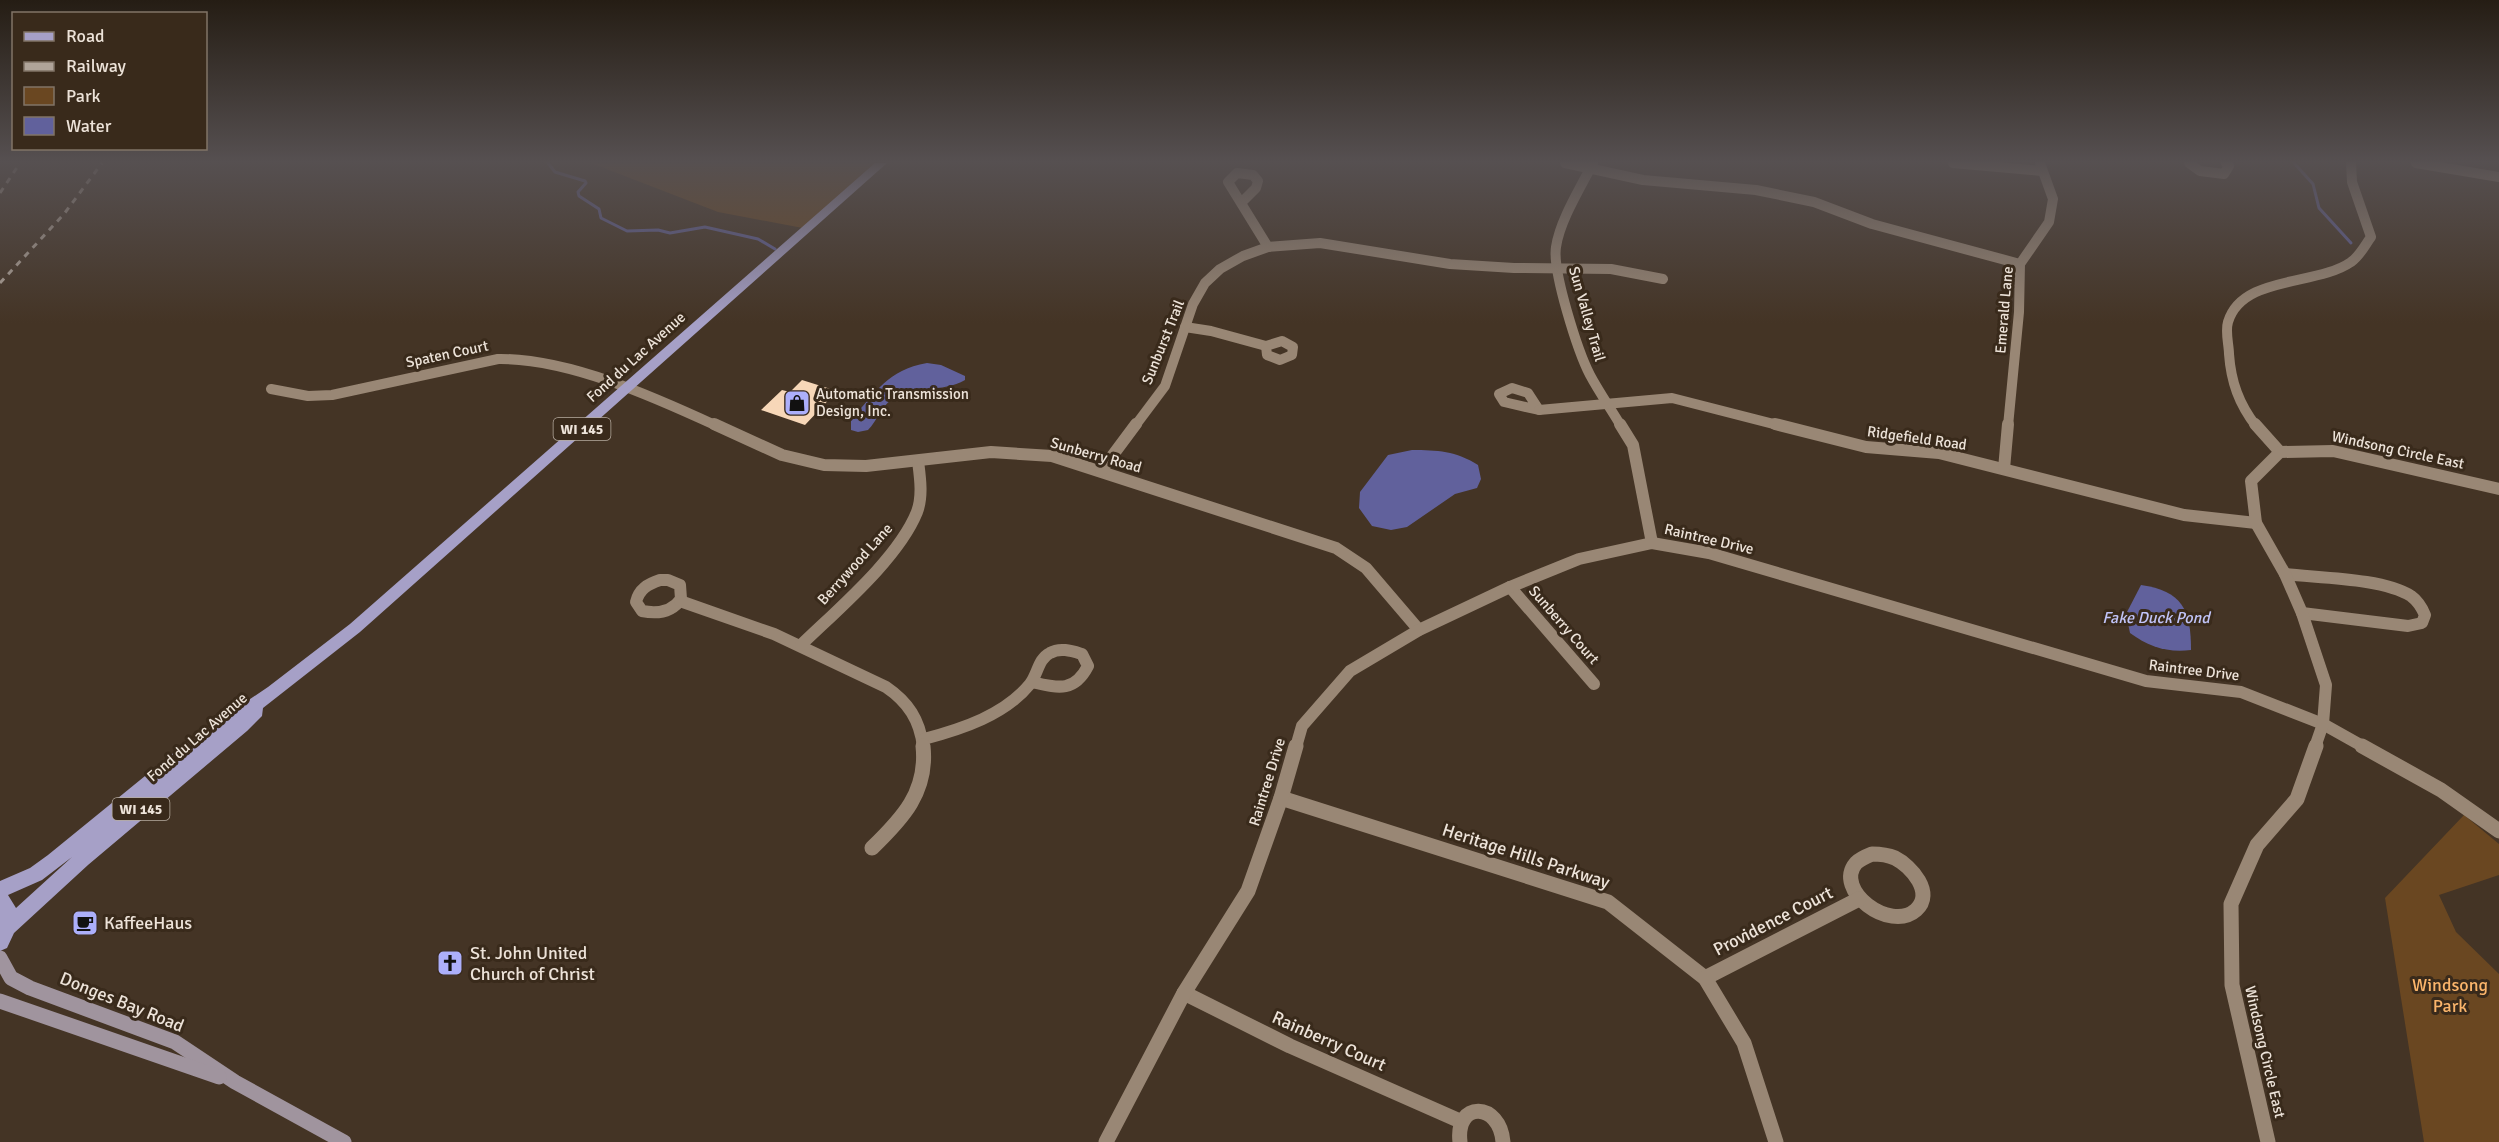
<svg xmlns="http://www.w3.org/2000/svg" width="2499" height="1142" viewBox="0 0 2499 1142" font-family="Signika,sans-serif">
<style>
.green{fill:#6a4721}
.water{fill:#61619c}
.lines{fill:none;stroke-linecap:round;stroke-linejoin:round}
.stream{stroke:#61619c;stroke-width:3}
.building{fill:#f7d7b8}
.street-far2{stroke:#998775;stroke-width:10}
.street-far1{stroke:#998775;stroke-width:12}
.street{stroke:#998775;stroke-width:15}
.secondary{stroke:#a0949e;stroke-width:15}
.primary{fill:#a6a0c7;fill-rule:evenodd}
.rail{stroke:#b0a499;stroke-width:3;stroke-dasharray:6 6;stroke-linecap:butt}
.labels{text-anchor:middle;stroke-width:6;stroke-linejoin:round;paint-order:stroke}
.shield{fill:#392a1b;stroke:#b7aca0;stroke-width:1.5}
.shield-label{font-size:14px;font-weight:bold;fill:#ede3d9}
.street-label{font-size:15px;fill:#ede3d9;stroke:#392a1b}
.poi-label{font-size:15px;fill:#ede3d9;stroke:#392a1b;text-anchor:start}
.water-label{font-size:16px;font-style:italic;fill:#c1c4f8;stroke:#392a1b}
.near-street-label{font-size:18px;fill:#ede3d9;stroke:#392a1b}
.near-poi-label{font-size:18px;fill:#ede3d9;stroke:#392a1b;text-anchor:start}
.near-park-label{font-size:18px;fill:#fbb56b;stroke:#392a1b}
</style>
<rect width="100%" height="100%" fill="#443425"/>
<!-- green -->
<g class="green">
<path d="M591 163H882L808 229 718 212Z"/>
<path d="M2464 815 2499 844V875L2439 895 2456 932 2499 974V1142H2424L2385 898Z"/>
</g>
<!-- water -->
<g class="water">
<path d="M927 363 941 365 965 376V380C943 393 911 385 891 400 881 407 877 421 868 430L858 432 851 430V419C877 392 887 370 927 363Z"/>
<path d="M1412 450C1437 450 1456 451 1478 465L1481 479 1477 488 1455 494 1407 527 1391 530 1372 526 1359 508 1360 492 1388 455Z"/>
<path d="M2141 585C2182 591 2191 609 2191 650 2168 653 2149 647 2130 633L2126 614Z"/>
</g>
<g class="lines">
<!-- stream -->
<g class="stream">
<path d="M548 163 555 172 585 181 586 183 578 192 579 196 599 209 601 218 627 231 658 230 670 233 705 227 758 239 775 249"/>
<path d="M2294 163 2313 184 2319 208 2351 243"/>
</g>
</g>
<!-- building -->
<path class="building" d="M802 380 837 391 805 425 761 410 782 390 790 392Z"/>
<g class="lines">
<!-- street-far2 -->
<g class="street-far2">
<path d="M1565 163 1643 180 1756 190 1814 202 1872 224 2020 264"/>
<path d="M1593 163C1581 187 1560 220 1556 247 1552 271 1578 352 1590 375 1599 392 1611 409 1621 426"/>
<path d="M1953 163 2042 171"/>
<path d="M2189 163 2200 171 2224 174 2229 166 2226 163"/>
<path d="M2416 163 2499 177"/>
<path d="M1241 203 1256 188 1258 181 1253 175 1237 173 1228 182 1268 247"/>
<path d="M1185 327 1211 331 1266 346"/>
<path d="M1282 341 1293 347 1292 355 1280 360 1267 355 1266 346Z"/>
<path d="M1512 388 1528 393 1539 410 1504 402 1499 394Z"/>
<path d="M271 389 308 396 332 395 498 359C568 358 654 397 717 426"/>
<path d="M1539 410 1672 398 1781 426"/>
<path d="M1135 426 1165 386 1193 304 1205 283 1220 269 1243 256 1268 247 1320 243 1450 264 1514 268 1611 269 1663 279"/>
<path d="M2008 426 2019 312 2020 264 2049 222 2053 199 2040 163"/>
<path d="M2256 426C2239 404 2231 382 2229 354 2229 345 2225 332 2228 322 2242 275 2317 286 2351 262 2360 256 2365 245 2371 237L2352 182 2351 163"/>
</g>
<!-- street-far1 -->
<g class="street-far1">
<path d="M714 424 782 455 824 465 866 466 991 452 1052 456 1336 548 1366 568 1419 630"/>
<path d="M1620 424 1633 445 1652 543"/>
<path d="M1775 424 1866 447 1939 453 2184 515 2256 523"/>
<path d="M2255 424 2280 452"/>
<path d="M2004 469 2008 424"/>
<path d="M1101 471 1136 424"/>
<path d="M2285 574C2319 578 2383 578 2411 596 2418 601 2422 608 2425 615L2422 623 2408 626 2302 613"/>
<path d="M660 580H668L680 585 681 599C672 612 657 614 642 611L636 602C639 589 648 584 660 580Z"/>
<path d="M1510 587 1594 684"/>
<path d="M680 601 774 634 886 687C908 702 920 720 923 747"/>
<path d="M801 645C837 610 898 559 917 512 923 496 920 477 918 461"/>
<path d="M924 739C962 729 1005 715 1030 684 1038 674 1038 659 1050 653 1060 647 1072 651 1082 654L1088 666C1074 693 1058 688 1032 682"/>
<path d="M1296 747 1302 726 1350 671 1419 630 1510 587 1579 559 1652 543 1709 553 2146 681 2241 692 2323 724 2364 747"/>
<path d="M2315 747 2323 724 2326 685 2302 613 2285 574 2256 523 2251 481 2280 452 2333 451 2499 489"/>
</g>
<!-- street -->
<g class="street">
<path d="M2362 746 2441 790 2499 831"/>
<path d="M1281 798 1608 902 1705 978 1744 1043 1776 1142"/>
<path d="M872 848C902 819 928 792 923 746"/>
<path d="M1872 854C1880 854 1888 855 1895 858 1911 866 1935 893 1916 910 1890 933 1833 890 1856 863 1860 859 1867 856 1872 854Z"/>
<path d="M1705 978 1859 899"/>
<path d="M1184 993 1290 1046 1460 1121"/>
<path d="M1106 1142 1184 993 1248 891 1281 798 1296 746"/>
<path d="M1460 1142C1455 1100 1500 1102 1503 1142"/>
<path d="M2268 1142 2232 985 2231 904 2257 845 2297 799 2316 746"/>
</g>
<!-- secondary -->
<g class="secondary">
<path d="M0 958 11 978 30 988 175 1042 235 1082 344 1142"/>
<path d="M0 1001 219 1077"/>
</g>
<!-- primary -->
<path class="primary" d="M875 163H887L360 632 263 708 262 716 247 731 88 865 14 933 7 948 0 951V881L30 868 48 855 188 741 268 687 350 624ZM72 857 16 908 8 895 42 880Z"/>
<!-- rail -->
<g class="rail">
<path d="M0 193 20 163"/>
<path d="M0 283 64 214 102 163"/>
</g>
</g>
<!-- sky -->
<linearGradient id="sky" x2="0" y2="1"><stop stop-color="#251d14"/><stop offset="0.5" stop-color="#565051"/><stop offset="1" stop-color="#565051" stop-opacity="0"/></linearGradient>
<rect width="2499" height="323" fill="url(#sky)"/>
<!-- icons -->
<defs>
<g id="shop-square" transform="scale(1.35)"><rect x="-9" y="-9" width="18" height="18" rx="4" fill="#acaffb" stroke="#392a1b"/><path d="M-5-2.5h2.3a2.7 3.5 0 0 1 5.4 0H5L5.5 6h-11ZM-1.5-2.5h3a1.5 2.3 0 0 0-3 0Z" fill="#111"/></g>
<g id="cafe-square" transform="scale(1.35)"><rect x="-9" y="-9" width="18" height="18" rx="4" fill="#acaffb" stroke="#392a1b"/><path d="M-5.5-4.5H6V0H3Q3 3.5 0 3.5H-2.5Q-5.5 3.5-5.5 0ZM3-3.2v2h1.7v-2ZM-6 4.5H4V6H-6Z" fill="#111"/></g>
<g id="church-square" transform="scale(1.35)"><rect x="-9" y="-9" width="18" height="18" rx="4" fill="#acaffb" stroke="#392a1b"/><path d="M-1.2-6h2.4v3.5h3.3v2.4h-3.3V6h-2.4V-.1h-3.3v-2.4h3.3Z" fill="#111"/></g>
</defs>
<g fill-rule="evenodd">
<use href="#shop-square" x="797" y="403"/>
<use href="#cafe-square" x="85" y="923"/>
<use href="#church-square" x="450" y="963"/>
</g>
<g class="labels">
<!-- shield labels -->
<g class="shield">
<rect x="553.5" y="418" width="57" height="22" rx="4.5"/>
<rect x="112.5" y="798" width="57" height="22" rx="4.5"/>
</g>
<g class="shield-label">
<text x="582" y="434">WI 145</text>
<text x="141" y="814">WI 145</text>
</g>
<!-- street labels -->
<g class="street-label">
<text transform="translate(2004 310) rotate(-85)" y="5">Emerald Lane</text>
<text transform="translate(1587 314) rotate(74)" y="5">Sun Valley Trail</text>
<text transform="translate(1163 342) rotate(-68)" y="5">Sunburst Trail</text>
<text transform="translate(447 354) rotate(-12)" y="5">Spaten Court</text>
<text transform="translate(636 357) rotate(-42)" y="5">Fond du Lac Avenue</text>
<text transform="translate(1917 438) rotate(8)" y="5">Ridgefield Road</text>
<text transform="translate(2398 450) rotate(12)" y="5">Windsong Circle East</text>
<text transform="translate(1096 455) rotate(16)" y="5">Sunberry Road</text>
<text transform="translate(1709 539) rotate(13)" y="5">Raintree Drive</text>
<text transform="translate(855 564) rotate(-48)" y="5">Berrywood Lane</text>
<text transform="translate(1564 625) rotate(49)" y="5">Sunberry Court</text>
<text transform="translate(2194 670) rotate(7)" y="5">Raintree Drive</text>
<text transform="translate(197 737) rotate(-41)" y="5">Fond du Lac Avenue</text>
<text transform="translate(1267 782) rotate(-73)" y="5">Raintree Drive</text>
<text transform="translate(2265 1052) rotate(77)" y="5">Windsong Circle East</text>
</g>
<!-- poi labels -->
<g class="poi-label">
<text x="816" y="399">Automatic Transmission<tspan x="816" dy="17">Design, Inc.</tspan></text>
</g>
<!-- water labels -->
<g class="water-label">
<text x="2156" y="623">Fake Duck Pond</text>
</g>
<!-- near-street labels -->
<g class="near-street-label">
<text transform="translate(1526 856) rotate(18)" y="6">Heritage Hills Parkway</text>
<text transform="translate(1773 921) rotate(-27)" y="6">Providence Court</text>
<text transform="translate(122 1002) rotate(22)" y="6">Donges Bay Road</text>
<text transform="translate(1329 1041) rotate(24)" y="6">Rainberry Court</text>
</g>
<!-- near-poi labels -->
<g class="near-poi-label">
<text x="104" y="929">KaffeeHaus</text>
<text x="470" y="959">St. John United<tspan x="470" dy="21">Church of Christ</tspan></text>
</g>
<!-- near-park labels -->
<g class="near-park-label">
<text x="2450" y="991">Windsong<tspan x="2450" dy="21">Park</tspan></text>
</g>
</g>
<!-- legend -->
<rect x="12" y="12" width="195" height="138" fill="#392a1b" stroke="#817467" stroke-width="1.5"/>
<rect x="24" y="32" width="30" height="9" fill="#a6a0c7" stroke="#817467" stroke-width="1.5"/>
<text x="66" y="42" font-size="18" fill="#ede3d9">Road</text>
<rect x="24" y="62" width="30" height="9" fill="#b0a499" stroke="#817467" stroke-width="1.5"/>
<text x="66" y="72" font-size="18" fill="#ede3d9">Railway</text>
<rect x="24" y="87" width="30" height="18" fill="#6a4721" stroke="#817467" stroke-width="1.5"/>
<text x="66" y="102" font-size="18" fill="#ede3d9">Park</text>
<rect x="24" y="117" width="30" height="18" fill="#61619c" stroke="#817467" stroke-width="1.5"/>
<text x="66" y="132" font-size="18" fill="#ede3d9">Water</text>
</svg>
